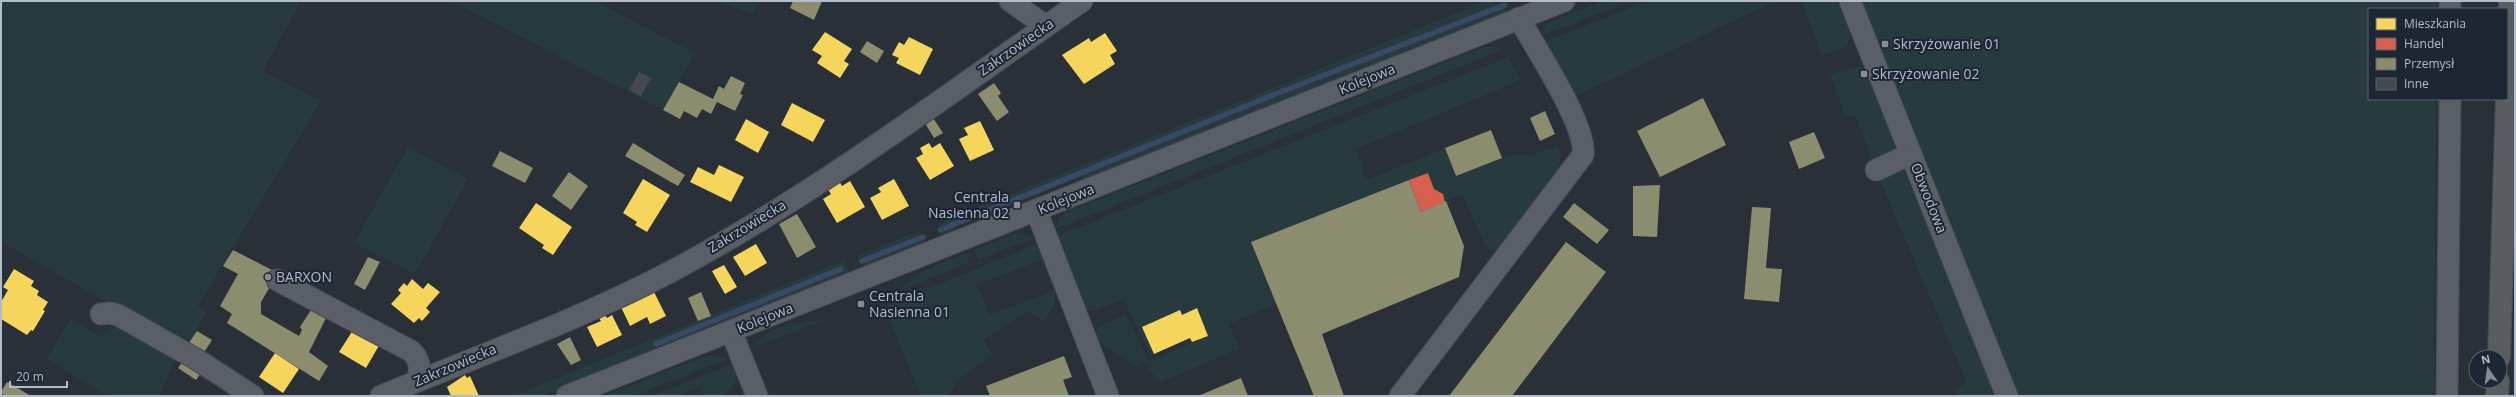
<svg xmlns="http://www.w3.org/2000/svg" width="2516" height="397" viewBox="0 0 2516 397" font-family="'Open Sans',sans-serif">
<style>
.green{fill:#273a3e}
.homes{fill:#f6d55c}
.shops{fill:#d6604d}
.industry{fill:#8c8c6e}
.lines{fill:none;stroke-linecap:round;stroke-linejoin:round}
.stream{stroke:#384963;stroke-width:5.5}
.building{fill:#444950}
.minor-casing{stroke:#484c53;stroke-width:23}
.highway-casing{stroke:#474c53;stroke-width:24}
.minor{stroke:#5a5e66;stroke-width:21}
.highway{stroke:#5a5d60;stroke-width:22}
.poi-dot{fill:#848b96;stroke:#1d2633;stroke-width:1.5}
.labels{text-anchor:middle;stroke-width:4;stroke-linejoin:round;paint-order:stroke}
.poi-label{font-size:14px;fill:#b4bcc9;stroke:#1d2633;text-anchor:start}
.street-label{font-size:14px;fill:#b4bcc9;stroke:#1d2633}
</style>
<rect width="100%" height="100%" fill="#2a3038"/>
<!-- green -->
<g class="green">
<path d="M1 1H301L263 71 321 101 198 306 207 312 186 347 1 242Z"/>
<path d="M451 1H595L695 53 663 110Z"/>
<path d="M718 1H759L752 14Z"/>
<path d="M1486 1H1502L1508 13 1084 182 1081 177 955 228 957 231 946 235 943 234 937 224Z"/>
<path d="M1603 1H1631L1541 36 1547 23Z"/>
<path d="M1648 1H1776L1574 97 1544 42Z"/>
<path d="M1802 1H1837L1851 35 1847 46 1822 56Z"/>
<path d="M1861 1H2436V9H2369V99H2436L2434 396H2017Z"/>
<path d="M1492 46 1502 50 1054 230 1058 220 1064 213 1484 47Z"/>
<path d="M1508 57 1521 80 1356 149 1366 180 1445 148 1456 176 1502 158 1519 154 1530 156 1557 146 1561 153 1559 171 1499 250 1489 249 1485 244 1462 195 1446 201 1443 194 1434 189 1428 173 1251 242 1276 304 1229 324 1239 348 1160 383 1144 362 1136 368C1125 354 1097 350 1096 328L1126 314 1149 361 1208 336 1197 308 1182 315 1179 310 1142 327 1154 354 1150 356 1124 299 1096 311 1086 310 1057 236Z"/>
<path d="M1854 67H1861L1866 72 1896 142 1894 149 1873 163 1856 116 1846 117 1830 75Z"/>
<path d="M408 147 468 179 415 274 354 243Z"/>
<path d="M1895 170 1903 171 1907 175 1996 396H1957L1954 389 1967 383 1879 178Z"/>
<path d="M919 231 926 244 865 268 858 255Z"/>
<path d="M1015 234H1025L1034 238 978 260 974 250Z"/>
<path d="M1037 244 1043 259 977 285 989 315 1055 290V304L1044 322 1027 311 984 340 993 355 958 380 948 396H921L884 307Z"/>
<path d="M966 253 970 262 894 293 923 271Z"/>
<path d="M845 260 849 274 542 396H513Z"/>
<path d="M71 318 102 337 114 323 178 353 159 396H107L47 359Z"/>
<path d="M827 319H828L752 348C768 323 801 323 827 319Z"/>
<path d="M715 355 728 359 633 396H603L700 358Z"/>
<path d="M732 364C743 372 733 391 723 395 717 397 710 396 704 396L700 387 676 396H652Z"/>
</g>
<!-- homes -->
<g class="homes">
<path d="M825 32 852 49 844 61 849 64 840 78 817 63 822 56 812 50Z"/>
<path d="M1105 33 1117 51 1110 55 1115 64 1084 84 1062 55 1089 38 1091 42Z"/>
<path d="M909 37 933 49 920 75 896 63 899 58 892 55 899 42 904 45Z"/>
<path d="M792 103 825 120 813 142 781 125Z"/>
<path d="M746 119 769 132 758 153 735 140Z"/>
<path d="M980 121 994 150 970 161 959 139 968 135 964 128Z"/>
<path d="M929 143 932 148 940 143 954 166 930 180 916 158 923 154 920 148Z"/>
<path d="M719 165 744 177 731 202 690 182 698 167 714 175Z"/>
<path d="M643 179 670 195 647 232 635 225 637 222 623 213Z"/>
<path d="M894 179 909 206 882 220 870 198 881 192 878 188Z"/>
<path d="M839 181 842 186 850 181 865 207 837 223 823 199 831 194 827 188Z"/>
<path d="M536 203 572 227 553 255 542 248 544 245 519 228Z"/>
<path d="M756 244 767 263 745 276 733 257Z"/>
<path d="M724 265 737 287 725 294 712 271Z"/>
<path d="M14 269 34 281 31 286 39 291 37 295 48 302 43 310 45 311 33 331 31 330 27 335 1 319V302L8 290 3 287Z"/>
<path d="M412 279 423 289 428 283 440 292 426 308 430 312 422 321 419 318 414 323 391 304 401 293 398 290 404 283 407 286Z"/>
<path d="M654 292 666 316 650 324 647 317 630 326 621 307Z"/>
<path d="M1197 308 1208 336 1192 342 1190 338 1154 354 1142 327 1180 310 1182 315Z"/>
<path d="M605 315 607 318 612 315 622 335 597 347 587 327 601 321 599 318Z"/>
<path d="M355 327 381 342 366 368 339 352Z"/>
<path d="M275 353 299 369 283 393 259 377Z"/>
<path d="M465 375 467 378 470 376 479 396H451L447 387Z"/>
</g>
<!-- shops -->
<path class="shops" d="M1428 173 1434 189 1443 194 1445 202 1421 212 1409 180Z"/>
<!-- industry -->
<g class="industry">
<path d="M793 1H822L814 20 790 8Z"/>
<path d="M867 41 884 51 877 63 860 52Z"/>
<path d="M731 76 745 83 740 94 743 95 735 111 717 102 711 114 702 109 697 118 684 111 680 119 663 110 679 82 713 99 719 86 724 89Z"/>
<path d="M994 83 1001 93 998 96 1009 112 997 121 978 94Z"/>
<path d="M1703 98 1726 145 1660 177 1637 131Z"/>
<path d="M1545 111 1555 134 1540 141 1530 118Z"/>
<path d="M933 118 943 133 934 138 925 123Z"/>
<path d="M1491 130 1502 158 1456 176 1445 148Z"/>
<path d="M1814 132 1825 158 1799 169 1789 142Z"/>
<path d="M633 143 685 175 678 186 625 156Z"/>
<path d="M500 151 533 168 525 183 492 166Z"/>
<path d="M569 172 588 186 571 210 552 196Z"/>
<path d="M1409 180 1421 212 1446 201 1464 246 1459 277 1322 334 1344 396H1314L1251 242Z"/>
<path d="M1660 185 1657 237 1633 236V186Z"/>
<path d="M1574 203 1609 230 1597 244 1563 217Z"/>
<path d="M1752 207 1771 208 1766 268 1782 269 1779 302 1744 299Z"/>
<path d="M797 214 816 247 797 258 779 224Z"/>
<path d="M1566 242 1606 272 1512 396H1449Z"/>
<path d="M233 250 278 273 261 302V314L299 336 302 330 300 327 311 310 326 318 309 352 328 366 319 381 227 323 232 314 220 306 238 274 223 266Z"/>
<path d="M368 257 380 262 365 290 354 284Z"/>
<path d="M701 292 711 316 698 321 688 298Z"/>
<path d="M197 331 212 340 201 357 186 347Z"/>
<path d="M570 337 581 360 571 365 557 344Z"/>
<path d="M1064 356 1072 377 1063 380 1069 396H990L986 386Z"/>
<path d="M185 358 203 370 196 380 178 368Z"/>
<path d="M1241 378 1248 396H1198Z"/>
<path d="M7 382 31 396H4L1 392Z"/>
</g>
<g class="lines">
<!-- stream -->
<g class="stream">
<path d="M940 230 1278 93 1505 5"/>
<path d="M862 261 923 237"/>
<path d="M656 344 841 269"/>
</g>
</g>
<!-- building -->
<path class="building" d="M639 72 651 78 641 96 629 90Z"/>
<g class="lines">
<!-- minor casing -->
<g class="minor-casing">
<g id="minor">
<path d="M1010 1 1046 26"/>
<path d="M1850 1 2007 396"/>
<path d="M2450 9V1"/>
<path d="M1876 170 1911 154"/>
<path d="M1036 210 1108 396"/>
<path d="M277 280 411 351C420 359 421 369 417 381"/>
<path d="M101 314 110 313 118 315 196 359 253 396"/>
<path d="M731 331 757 396"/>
<path d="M381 396C478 356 579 320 672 271 816 194 948 94 1082 1"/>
<path d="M567 396 1564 1"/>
<path d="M1400 396 1583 155C1587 125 1535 48 1519 18"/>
<path d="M2447 396 2450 99"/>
</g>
</g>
<!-- highway casing -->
<g class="highway-casing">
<g id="highway">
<path d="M2507 95 2510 1"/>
<path d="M2499 357 2507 99"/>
<path d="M2497 396 2498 381"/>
</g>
</g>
<!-- minor -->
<use href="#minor" class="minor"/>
<!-- highway -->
<use href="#highway" class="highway"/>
</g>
<!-- markers -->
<g class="poi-dot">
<rect x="1881" y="40" width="8" height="8" rx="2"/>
<rect x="1860" y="70" width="8" height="8" rx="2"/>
<rect x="1013" y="201" width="8" height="8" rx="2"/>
<circle cx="268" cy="277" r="4"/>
<rect x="857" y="300" width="8" height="8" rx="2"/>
</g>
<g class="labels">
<!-- poi labels -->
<g class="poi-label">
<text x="1893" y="49">Skrzyżowanie 01</text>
<text x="1872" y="79">Skrzyżowanie 02</text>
<text x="1009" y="202" text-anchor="end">Centrala<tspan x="1009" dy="16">Nasienna 02</tspan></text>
<text x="276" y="282">BARXON</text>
<text x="869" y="301">Centrala<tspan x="869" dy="16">Nasienna 01</tspan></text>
</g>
<!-- street labels -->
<g class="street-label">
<text transform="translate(1016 47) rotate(-35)" y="5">Zakrzowiecka</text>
<text transform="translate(1367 79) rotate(-22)" y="5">Kolejowa</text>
<text transform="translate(1929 198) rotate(68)" y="5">Obwodowa</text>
<text transform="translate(1066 199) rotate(-22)" y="5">Kolejowa</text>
<text transform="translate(747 226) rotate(-31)" y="5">Zakrzowiecka</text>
<text transform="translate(765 318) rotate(-22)" y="5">Kolejowa</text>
<text transform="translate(455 365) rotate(-23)" y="5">Zakrzowiecka</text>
</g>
</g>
<!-- border -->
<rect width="2516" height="397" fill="none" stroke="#b4bcc9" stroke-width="4"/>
<!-- legend -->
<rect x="2368" y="8" width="140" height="92" fill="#1d2633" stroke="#59626f"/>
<rect x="2376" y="18" width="20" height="12" fill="#f6d55c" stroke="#59626f"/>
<text x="2404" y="28" font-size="12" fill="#b4bcc9">Mieszkania</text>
<rect x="2376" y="38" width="20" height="12" fill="#d6604d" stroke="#59626f"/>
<text x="2404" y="48" font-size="12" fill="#b4bcc9">Handel</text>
<rect x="2376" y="58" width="20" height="12" fill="#8c8c6e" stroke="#59626f"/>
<text x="2404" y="68" font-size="12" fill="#b4bcc9">Przemysł</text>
<rect x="2376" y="78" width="20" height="12" fill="#444950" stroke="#59626f"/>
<text x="2404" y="88" font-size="12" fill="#b4bcc9">Inne</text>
<!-- north arrow -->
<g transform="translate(2488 369) rotate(347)"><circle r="19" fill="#1d2633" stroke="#59626f"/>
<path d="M0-3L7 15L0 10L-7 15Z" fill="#848b96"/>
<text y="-6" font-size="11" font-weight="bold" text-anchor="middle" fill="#b4bcc9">N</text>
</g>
<!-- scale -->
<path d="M10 381v6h57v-6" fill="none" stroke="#b4bcc9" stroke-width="2"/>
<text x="16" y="381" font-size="12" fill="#b4bcc9" stroke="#1d2633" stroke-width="3" paint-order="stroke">20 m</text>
</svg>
